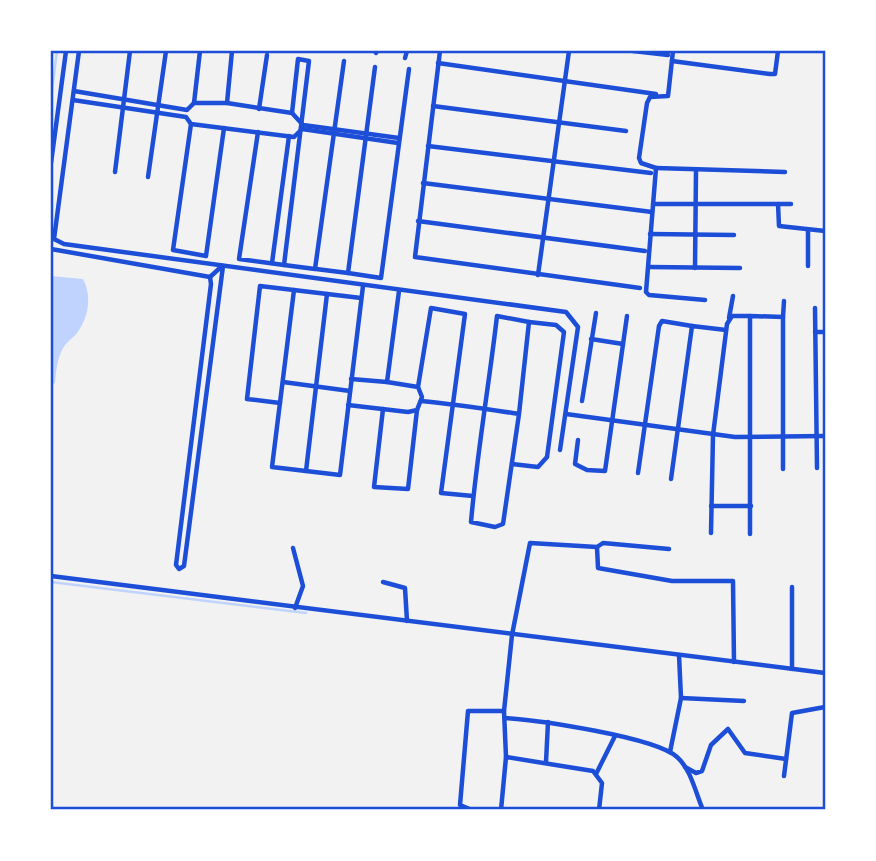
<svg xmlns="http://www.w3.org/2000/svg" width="876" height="861" viewBox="0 0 876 861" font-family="Quicksand,sans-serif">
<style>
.water{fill:#bfd3fe}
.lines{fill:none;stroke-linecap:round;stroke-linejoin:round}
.stream{stroke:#bfd3fe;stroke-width:2.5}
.minor{stroke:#1d4ed8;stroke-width:4.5}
.neatline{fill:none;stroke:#1d4ed8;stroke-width:2.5}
</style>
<rect width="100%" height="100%" fill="#f2f2f2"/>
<!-- water -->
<path class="water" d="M51 276 83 279C92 296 89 317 77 333 72 339 66 342 62 350 57 361 56 371 55 383L51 385Z"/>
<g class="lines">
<!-- stream -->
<g class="stream">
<path d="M51 98 57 51"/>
<path d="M51 582 306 613"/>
</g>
<!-- minor -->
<g class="minor">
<path d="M79 51 54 239 64 244 566 312 578 327 560 450"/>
<path d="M440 51 415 257 640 288"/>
<path d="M633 51 668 55"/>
<path d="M673 51 668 96 650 97 647 103 639 158 641 163 656 168 646 292 649 295 705 300"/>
<path d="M376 53 377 51"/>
<path d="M405 58 407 51"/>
<path d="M672 61 770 74H775L778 51"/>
<path d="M438 63 656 94"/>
<path d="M74 91 187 110 194 103H227L292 113 303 125 399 138"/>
<path d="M73 100 186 117 191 124 294 137 302 129 398 143"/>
<path d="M194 103 200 51"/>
<path d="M227 103 232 51"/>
<path d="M433 106 626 131"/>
<path d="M259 109 267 55"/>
<path d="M191 124 173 250 206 256 224 128"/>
<path d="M258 132 239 259 284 265 309 61 298 59 292 113"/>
<path d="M428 146 651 173"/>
<path d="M51 163 66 51"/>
<path d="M656 168 785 172"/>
<path d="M115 172 130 51"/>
<path d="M148 177 166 51"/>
<path d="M423 183 652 212"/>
<path d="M653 204H791"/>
<path d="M778 204 779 226 825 231"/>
<path d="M418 221 645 251"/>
<path d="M808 230V266"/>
<path d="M650 234 734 235"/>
<path d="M51 249 210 277"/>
<path d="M272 263 289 136"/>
<path d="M284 265 315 269 344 61"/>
<path d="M649 267 740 268"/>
<path d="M695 268 696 171"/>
<path d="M316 269 348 273 375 67"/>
<path d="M348 273 381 278 409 69"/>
<path d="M538 275 569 51"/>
<path d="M210 277 211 284 176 565 179 569 184 566 223 266"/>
<path d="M210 277 222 266"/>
<path d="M294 290 272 467 340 475 363 286"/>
<path d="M815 308 817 468"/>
<path d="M783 317 784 301"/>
<path d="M729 318 733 296"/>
<path d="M815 332H825"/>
<path d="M591 339 623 344"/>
<path d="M351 379 387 382 399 291"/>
<path d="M283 382 350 391"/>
<path d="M418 387 431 308 465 314 441 493 473 496"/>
<path d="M421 401C454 404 486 409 519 414L503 524 495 527 471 522C477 453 489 385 497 316L529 322 519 414"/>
<path d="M582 401 596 313"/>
<path d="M280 403 247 399 260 286 361 298"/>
<path d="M348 405 408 412 417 410 422 397 418 387 387 382"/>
<path d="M383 409 374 487 408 489 417 410"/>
<path d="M566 414 735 437 825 436"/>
<path d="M578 440 575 464 587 470 605 471 627 316"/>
<path d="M512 464 538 467 547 457 564 332 556 325 529 322"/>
<path d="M306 471 327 294"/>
<path d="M638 473 659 326 662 321 692 326"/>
<path d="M671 479 692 326 726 330"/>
<path d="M711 506H751"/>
<path d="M711 533 713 435 727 324 732 316H750"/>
<path d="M750 534V316L783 317V469"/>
<path d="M597 547 598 568 672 581H733L734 662"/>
<path d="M293 548 303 586 295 608"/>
<path d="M51 576 825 673"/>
<path d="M383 582 405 588 407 621"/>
<path d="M792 669V587"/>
<path d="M681 698 744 701"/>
<path d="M505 718C538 720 655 737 677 757 691 769 696 794 703 810"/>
<path d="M670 752 681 698 679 655"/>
<path d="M506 757 593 771 602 783 599 810"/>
<path d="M546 762 548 722"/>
<path d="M685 767 696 773 702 771 711 745 728 729 745 753 786 759"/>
<path d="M596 774 615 736"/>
<path d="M784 776 792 713 825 707"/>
<path d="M472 810 460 805 468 711H504"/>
<path d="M501 810 506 757 504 711 512 635 530 543 597 547 603 543 669 549"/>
</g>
</g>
<!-- border -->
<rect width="876" height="861" fill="none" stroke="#ffffff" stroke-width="105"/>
<rect x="52" y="52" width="772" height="756" class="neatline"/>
</svg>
